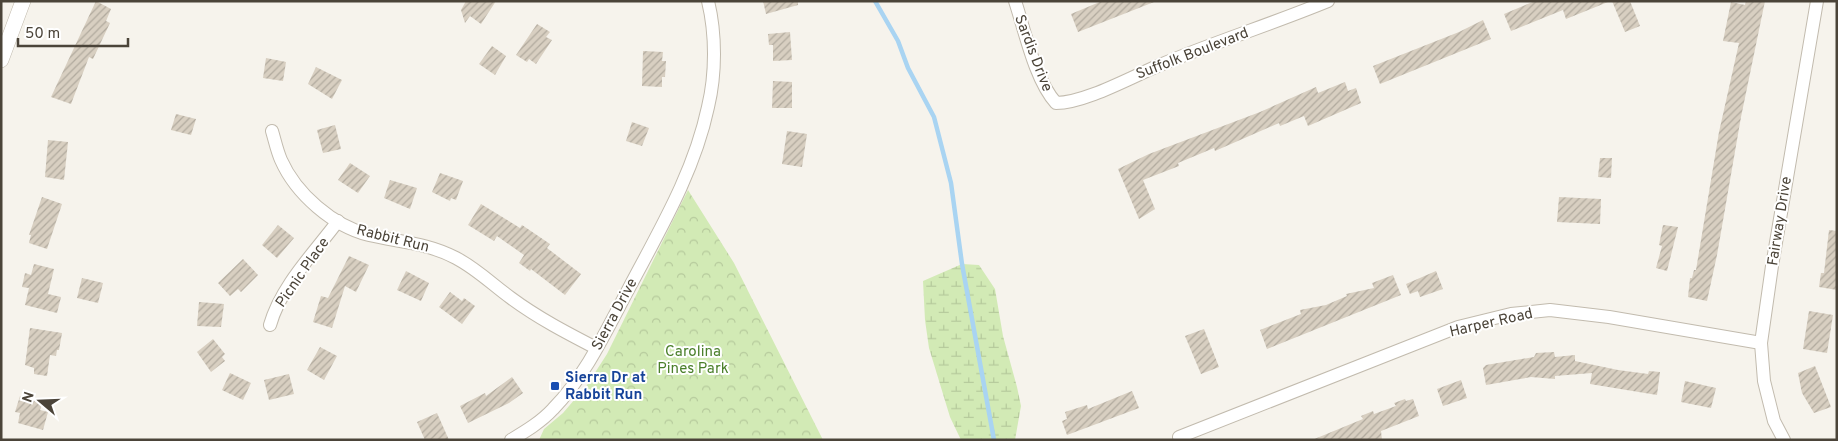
<svg xmlns="http://www.w3.org/2000/svg" width="1838" height="441" viewBox="0 0 1838 441" font-family="Overpass,sans-serif">
<style>
.wetland{fill:url(#wetland-marsh)}
.park{fill:url(#park-crowns)}
.lines{fill:none;stroke-linecap:round;stroke-linejoin:round}
.stream{stroke:#a9d4f2;stroke-width:4.5}
.building{fill:url(#building-hatch)}
.minor-casing{stroke:#c2bbae;stroke-width:14}
.tertiary-casing{stroke:#c2bbae;stroke-width:16}
.minor{stroke:#fff;stroke-width:12}
.tertiary{stroke:#fff;stroke-width:15}
.transit-dot{fill:#1a4fb4;stroke:#fff;stroke-width:2}
.labels{text-anchor:middle;stroke-width:4;stroke-linejoin:round;paint-order:stroke}
.street-label{font-size:15px;fill:#4b4439;stroke:#fff}
.park-label{font-size:15px;fill:#4a7f2a;stroke:#fff}
.transit-label{font-size:15px;font-weight:bold;fill:#164399;stroke:#fff;text-anchor:start}
</style>
<defs>
<pattern id="wetland-marsh" width="20" height="14" patternUnits="userSpaceOnUse" patternTransform="scale(1.25)"><rect width="20" height="14" fill="#d2eab5"/><path d="M1 5h8M5 5V1M11 12h8M15 12V8" fill="none" stroke="#b6ca9c"/></pattern>
<pattern id="park-crowns" width="20" height="18" patternUnits="userSpaceOnUse" patternTransform="scale(1.25)"><rect width="20" height="18" fill="#d2eab5"/><path d="M2 6a3 3 0 1 1 6 0M12 15a3 3 0 1 1 6 0" fill="none" stroke="#b6ca9c"/></pattern>
<pattern id="building-hatch" width="6" height="6" patternUnits="userSpaceOnUse" patternTransform="scale(1.25)"><rect width="6" height="6" fill="#d8cfc1"/><path d="M-1 1l2-2M0 6l6-6M5 7l2-2" fill="none" stroke="#b1aa9e"/></pattern>
</defs>
<rect width="100%" height="100%" fill="#f6f3ec"/>
<!-- wetland -->
<path class="wetland" d="M962 264 979 265 995 289 1003 336 1017 387 1021 406 1015 440H961L950 417 929 348 925 320 923 281Z"/>
<!-- park -->
<path class="park" d="M688 190 734 263 823 440H539L544 429 563 413 587 385 607 354Z"/>
<g class="lines">
<!-- stream -->
<path class="stream" d="M875 1 898 41 908 68 934 117 951 183 962 264 994 440"/>
</g>
<!-- building -->
<g class="building">
<path d="M96 1 111 9 106 21 110 23 93 59 89 57 71 104 51 97Z"/>
<path d="M466 1H496L481 24 470 16 465 23 461 10Z"/>
<path d="M763 1H798V5L766 14Z"/>
<path d="M1102 1H1154V2L1078 32 1071 14Z"/>
<path d="M1535 1H1607L1608 2 1566 19 1563 10 1511 31 1504 14Z"/>
<path d="M1612 1H1630L1640 26 1625 32Z"/>
<path d="M1746 1H1765L1741 117 1717 255 1707 301 1688 297 1690 278H1692L1694 270H1696L1719 132 1739 43 1723 41 1731 2 1745 5Z"/>
<path d="M1483 20 1491 39 1380 84 1373 66 1459 32Z"/>
<path d="M537 24 550 32 546 37 552 40 536 64 529 59 527 62 516 55Z"/>
<path d="M790 32 792 60 773 61V45H769L768 34Z"/>
<path d="M492 46 506 56 495 75 479 64Z"/>
<path d="M643 51 663 52 662 61H666L665 77H662V87L642 86Z"/>
<path d="M266 58 286 62 283 81 263 78Z"/>
<path d="M316 67 342 80 332 99 308 84Z"/>
<path d="M773 81 792 82V108H772Z"/>
<path d="M1345 82 1348 91 1356 88 1361 103 1308 126 1304 116 1280 126 1279 123 1215 151 1214 148 1178 163 1179 166 1143 180 1155 209 1139 219 1118 169 1149 154 1260 112 1316 87 1318 93Z"/>
<path d="M176 114 196 119 191 135 171 130Z"/>
<path d="M632 122 649 128 642 146 626 141Z"/>
<path d="M335 125 341 149 323 153 317 130Z"/>
<path d="M787 131 807 134 802 167 782 164Z"/>
<path d="M48 140 68 142 64 180 45 177Z"/>
<path d="M1600 158H1612L1611 178 1598 177Z"/>
<path d="M350 163 370 176 358 193 338 180Z"/>
<path d="M440 173 463 181 456 200 451 198 450 201 432 192Z"/>
<path d="M390 180 417 188 410 209 384 198Z"/>
<path d="M42 197 62 204 47 249 29 243 31 235H29Z"/>
<path d="M1559 197 1601 199 1600 224 1557 222Z"/>
<path d="M481 204 520 228 522 225 550 244 547 248 581 274 565 295 531 269 530 271 519 263 524 255 497 236 494 241 468 225Z"/>
<path d="M278 225 294 238 277 258 262 245Z"/>
<path d="M1663 225 1678 227 1667 271 1656 268 1662 246 1659 245Z"/>
<path d="M1829 230 1837 231V290L1819 287 1821 273H1824Z"/>
<path d="M349 256 369 265 356 292 345 286 332 328 313 322 321 296 328 298Z"/>
<path d="M243 259 258 275 241 292 238 289 230 296 218 283Z"/>
<path d="M34 264 54 269 48 294 61 297 57 313 25 305 29 288 22 287 25 273 31 275Z"/>
<path d="M406 271 429 283 421 301 397 290Z"/>
<path d="M1436 271 1443 289 1420 297 1418 291 1410 294 1406 284Z"/>
<path d="M1393 275 1401 295 1267 349 1260 330 1301 314 1300 310 1326 305 1347 296 1346 294 1374 288 1372 283Z"/>
<path d="M82 278 103 283 98 303 77 298Z"/>
<path d="M450 292 462 301 464 298 475 306 462 324 439 307Z"/>
<path d="M199 302 224 304 221 327 197 326Z"/>
<path d="M1809 311 1833 315 1827 353 1803 349Z"/>
<path d="M30 328 62 333 59 350H57L56 356 50 355 47 376 34 374V368L25 365Z"/>
<path d="M1204 329 1219 367 1201 374 1185 336Z"/>
<path d="M213 339 225 354 222 357 225 361 211 372 197 352Z"/>
<path d="M320 347 337 356 324 380 307 370Z"/>
<path d="M1554 352 1555 357 1575 355V361L1618 370 1648 374 1649 371 1660 372 1657 395 1590 384 1592 373 1555 376V379L1531 377 1486 385 1483 368 1486 365 1534 357 1536 353Z"/>
<path d="M1815 366 1831 407 1814 413 1802 393 1798 373Z"/>
<path d="M230 373 251 383 243 400 222 390Z"/>
<path d="M289 374 294 394 269 400 264 380Z"/>
<path d="M512 377 523 393 509 403 468 423 460 406 485 393 486 396Z"/>
<path d="M1461 380 1467 398 1443 406 1437 389Z"/>
<path d="M1685 381 1716 388 1711 408 1681 402Z"/>
<path d="M1132 391 1139 408 1067 435 1062 421 1067 419 1065 412 1087 405 1088 409Z"/>
<path d="M20 396 43 402 40 410 48 412 43 430 18 423 20 413 15 412Z"/>
<path d="M1405 399 1406 401 1413 399 1419 416 1381 431 1382 440H1312L1363 419 1361 416 1373 411 1374 414 1396 406 1394 403Z"/>
<path d="M437 413 449 440H425L417 422Z"/>
</g>
<g class="lines">
<!-- minor casing -->
<g class="minor-casing">
<g id="minor">
<path d="M1015 1C1025 31 1035 80 1056 103 1085 103 1131 77 1160 65 1215 42 1272 24 1328 1"/>
<path d="M272 131C275 141 277 151 281 160 296 194 333 226 369 235 399 242 428 243 456 258 477 269 493 285 511 298 538 318 567 333 596 348"/>
<path d="M270 325C281 286 314 253 338 221"/>
<path d="M1179 437 1458 327 1511 314 1550 310 1609 317 1761 343"/>
<path d="M511 440C526 431 541 422 553 409 586 375 606 331 628 290 659 231 694 173 708 107 716 74 716 34 708 1"/>
<path d="M1784 440 1774 421 1764 381 1761 343 1772 266 1817 1"/>
</g>
</g>
<!-- tertiary casing -->
<g class="tertiary-casing">
<path id="tertiary" d="M1 60 23 1"/>
</g>
<!-- minor -->
<use href="#minor" class="minor"/>
<!-- tertiary -->
<use href="#tertiary" class="tertiary"/>
</g>
<!-- markers -->
<rect class="transit-dot" x="550" y="381" width="10" height="10" rx="2.5"/>
<g class="labels">
<!-- street labels -->
<g class="street-label">
<text transform="translate(1034 53) rotate(69)" y="5">Sardis Drive</text>
<text transform="translate(1192 53) rotate(-21)" y="5">Suffolk Boulevard</text>
<text transform="translate(1779 221) rotate(-81)" y="5">Fairway Drive</text>
<text transform="translate(393 238) rotate(14)" y="5">Rabbit Run</text>
<text transform="translate(302 272) rotate(-55)" y="5">Picnic Place</text>
<text transform="translate(614 314) rotate(-62)" y="5">Sierra Drive</text>
<text transform="translate(1491 322) rotate(-13)" y="5">Harper Road</text>
</g>
<!-- park labels -->
<g class="park-label">
<text x="693" y="356">Carolina<tspan x="693" dy="17">Pines Park</tspan></text>
</g>
<!-- transit labels -->
<g class="transit-label">
<text x="565" y="382">Sierra Dr at<tspan x="565" dy="17">Rabbit Run</tspan></text>
</g>
</g>
<!-- border -->
<rect width="1838" height="441" fill="none" stroke="#4b4439" stroke-width="5"/>
<!-- north arrow -->
<g transform="translate(40 401) rotate(289)" stroke="#ffffff" stroke-width="4" paint-order="stroke">
<path d="M0-4L9 19L0 12L-9 19Z" fill="#4b4439"/>
<text y="-8" font-size="14" font-weight="bold" text-anchor="middle" fill="#4b4439">N</text>
</g>
<!-- scale -->
<path d="M18 38v8h110v-8" fill="none" stroke="#4b4439" stroke-width="2.5"/>
<text x="25" y="38" font-size="15" fill="#4b4439" stroke="#ffffff" stroke-width="4" paint-order="stroke">50 m</text>
</svg>
